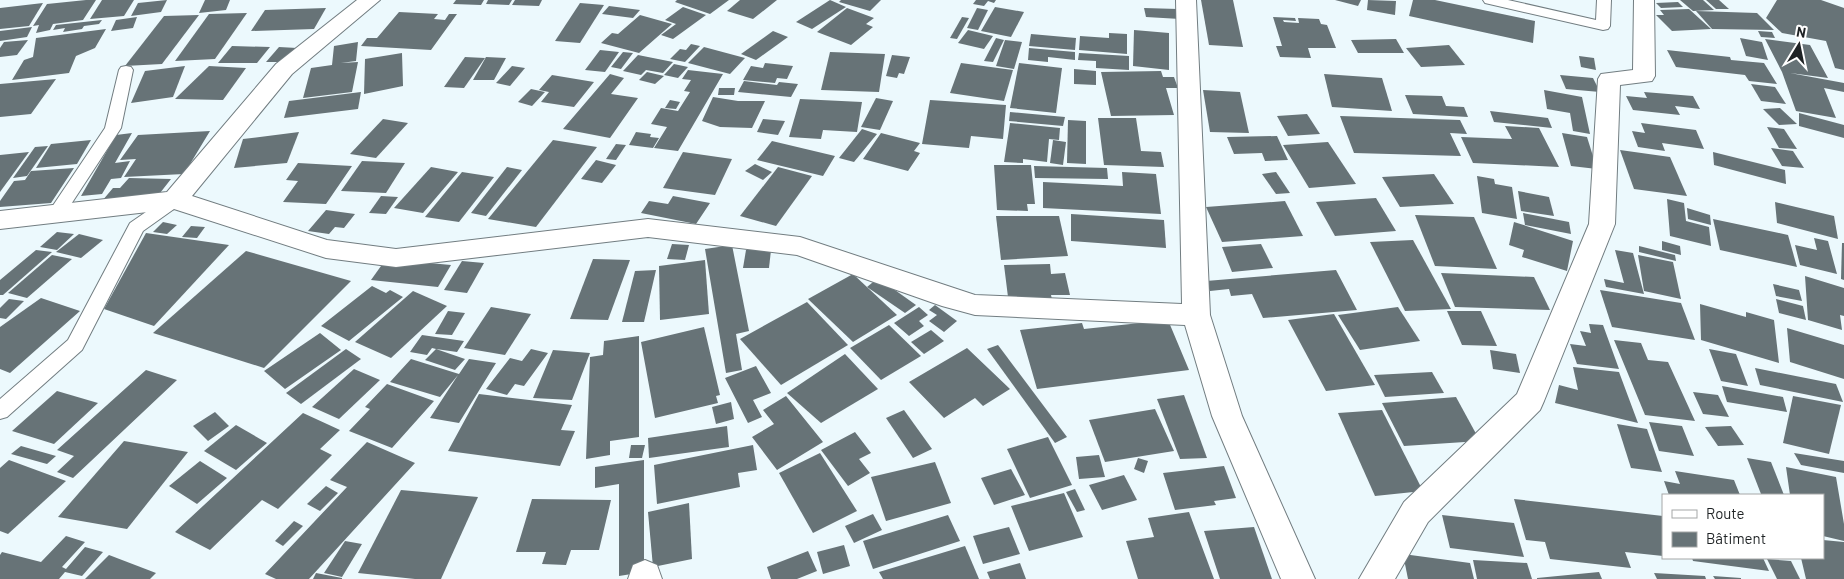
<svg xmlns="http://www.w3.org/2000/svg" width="1844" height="579" viewBox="0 0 1844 579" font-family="Barlow,sans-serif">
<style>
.building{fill:#677377}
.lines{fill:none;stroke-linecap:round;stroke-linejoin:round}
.lane-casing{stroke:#727d81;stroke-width:2}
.street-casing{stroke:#727d81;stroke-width:2}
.lane{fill:#fff;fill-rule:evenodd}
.street{fill:#fff;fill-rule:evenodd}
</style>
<rect width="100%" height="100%" fill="#ecf9fd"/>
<!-- building -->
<g class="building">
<path d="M86 0H96L83 20 53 24 50 30 36 33 39 25 33 26 47 4Z"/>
<path d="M102 0H134L124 16 90 19Z"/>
<path d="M167 0 161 12 131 16 138 3Z"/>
<path d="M205 0H230L226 10 199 13Z"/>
<path d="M456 0H484L481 5 453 4Z"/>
<path d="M488 0H512L509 5 486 4Z"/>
<path d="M515 0H542L539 6 512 5Z"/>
<path d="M677 0H729L710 14 675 2Z"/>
<path d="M740 0H777L753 19 727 11Z"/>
<path d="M830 0 846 7 812 29 796 22Z"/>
<path d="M841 0H881L870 11 839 2Z"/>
<path d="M976 0H996L994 3 988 1 984 6 973 4Z"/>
<path d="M1201 0H1233L1243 47 1209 45Z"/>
<path d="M1335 0H1361L1358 6Z"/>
<path d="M1368 0 1396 1 1395 15 1367 10Z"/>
<path d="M1413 0H1435L1535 21 1533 43 1409 16Z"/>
<path d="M1680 0H1703L1714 10 1693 11Z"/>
<path d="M1706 0H1719L1729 9H1716Z"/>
<path d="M1777 0H1821L1844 8V70L1835 68 1826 41 1782 33 1766 18Z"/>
<path d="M1678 2 1683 7 1661 8 1656 3Z"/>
<path d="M43 3 29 26 0 29V8Z"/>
<path d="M580 3 604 5 580 43 555 41Z"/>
<path d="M609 6 640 10 633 18 602 14Z"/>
<path d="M683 7 706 15 673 39 661 35 676 24 665 20Z"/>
<path d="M995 7 1024 12 1011 37 981 31Z"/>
<path d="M326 8 314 29 251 31 265 10Z"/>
<path d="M847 8 874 18 866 24 873 27 851 45 817 32Z"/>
<path d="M977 8 988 10 978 30 967 28Z"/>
<path d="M1144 8 1178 9 1180 19 1146 17Z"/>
<path d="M1689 9 1711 29 1672 31 1656 15H1664L1660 10Z"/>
<path d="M1696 11 1757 13 1774 30 1712 29Z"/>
<path d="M399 12 438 14 434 19 445 20 449 14H457L431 50 361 46 367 38H377Z"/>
<path d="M247 13 215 59 175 61 209 14Z"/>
<path d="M199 15 162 64 125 66 164 16Z"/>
<path d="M640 15 672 24 639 53 601 43 612 33 618 34Z"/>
<path d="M137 17 133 28 111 31 116 20Z"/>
<path d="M962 17 969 18 957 39 950 38Z"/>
<path d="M1273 17 1295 18 1296 21 1283 20 1284 22 1299 23 1298 18 1319 19 1321 24 1327 25 1336 48H1308L1311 58 1280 57 1276 46H1282Z"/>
<path d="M102 20 99 24 84 26 82 29 63 32 65 28 53 30 56 25Z"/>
<path d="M32 27 27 37 0 41V31Z"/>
<path d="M106 29 95 48 76 56 69 73 12 80 24 60 33 57 36 38Z"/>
<path d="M968 30 993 36 984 49 958 43Z"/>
<path d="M1134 30 1169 33V70L1133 66Z"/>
<path d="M773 31 788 37 756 60 741 54Z"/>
<path d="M1758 31 1772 32 1775 38 1761 37Z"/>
<path d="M1109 33 1127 34V54L1079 50 1080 36 1109 38Z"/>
<path d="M1031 34 1076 38 1075 50 1029 46Z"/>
<path d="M996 38 1004 40 993 62 984 61Z"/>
<path d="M1740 38 1762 42 1768 60 1746 56Z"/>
<path d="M1396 39 1404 53H1358L1351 40Z"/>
<path d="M1765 39 1810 45 1828 78 1790 73 1844 83V92L1824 88 1836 118 1796 111 1782 72Z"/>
<path d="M28 40 17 55 0 57V48L4 42Z"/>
<path d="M1005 40 1022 42 1014 69 996 66Z"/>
<path d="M358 42 356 61 341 63 358 62 352 92 303 98 311 68 332 65 334 46Z"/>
<path d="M691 44 700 46 685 62 670 59 680 49 686 50Z"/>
<path d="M1449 45 1465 65 1421 67 1406 48Z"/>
<path d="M232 46 270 47 257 63H218Z"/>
<path d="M279 47 297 48 285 62H266Z"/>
<path d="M704 47 745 58 730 74 688 63Z"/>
<path d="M1029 48 1075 52V60L1048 57V62L1028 60Z"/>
<path d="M600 50 619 52 605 72 585 70Z"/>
<path d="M1667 50 1730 57 1731 60 1764 63 1777 84 1749 81 1745 75 1676 67Z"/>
<path d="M623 52 633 53 621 69 611 67Z"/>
<path d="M830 52 885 54 879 92 821 90Z"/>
<path d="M402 53 403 86 364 94 365 59Z"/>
<path d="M1079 53 1129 56V70L1096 68V61L1078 60Z"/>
<path d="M638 55 673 62 663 73 646 70 641 75 623 71Z"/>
<path d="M892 55 910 57 904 74 899 73 897 78 886 76Z"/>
<path d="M1579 56 1594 58 1596 70 1581 67Z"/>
<path d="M465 57 485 58 464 88 444 87Z"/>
<path d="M486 57 506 58 494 80H473Z"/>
<path d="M765 63 793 66 787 79 777 78 775 83 743 80 751 66 763 68Z"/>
<path d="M961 63 1013 70 1004 101 950 93Z"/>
<path d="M1019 63 1062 68 1056 113 1010 108Z"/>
<path d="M674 64 688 67 678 78 664 75Z"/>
<path d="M185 66 173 97 131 103 145 71Z"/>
<path d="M209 66 246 68 223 100 175 99Z"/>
<path d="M512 66 525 68 510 86 496 83Z"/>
<path d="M1074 69 1096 71V85L1074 84Z"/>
<path d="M688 70 723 74 678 151 654 148 667 127 651 124 661 108 678 111 690 92 684 91 691 80 682 79Z"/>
<path d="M1161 71 1163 77H1174L1178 88H1166L1174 115 1111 116 1101 72Z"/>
<path d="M647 72 664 76 655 84 639 80Z"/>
<path d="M610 74 624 78 611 94 638 98 610 138 563 129Z"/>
<path d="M1324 74 1382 78 1392 111 1332 107Z"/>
<path d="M552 75 594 82 574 107 541 102 549 92 539 90Z"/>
<path d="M1560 75 1593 78 1600 92 1566 89Z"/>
<path d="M56 79 31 114 0 117V84Z"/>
<path d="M744 81 777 85 779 82 798 84 791 97 738 92Z"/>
<path d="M1751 84 1775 87 1786 104 1761 101Z"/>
<path d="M719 88H735L734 95H718Z"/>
<path d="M531 89 545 92 532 106 518 102Z"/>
<path d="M1203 90 1240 92 1249 133 1210 132Z"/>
<path d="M1544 90 1582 97 1590 134 1573 131 1570 113 1547 109Z"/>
<path d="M361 92 358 109 284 118 289 101Z"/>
<path d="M1644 92 1693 96 1700 109 1675 106 1680 115 1633 110 1626 96 1647 98Z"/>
<path d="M1405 95 1442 96 1446 106 1464 107 1468 117 1413 114Z"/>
<path d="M713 97 738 101H765L752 128 720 127 702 121Z"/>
<path d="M876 98 893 101 880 130 861 127Z"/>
<path d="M800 99 862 102 857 132 823 130 821 139 789 137Z"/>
<path d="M670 100 680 102 676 109 665 108Z"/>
<path d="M930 100 1006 105 1003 139 971 136 969 148 922 144Z"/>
<path d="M1780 108 1797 124 1779 125 1763 109Z"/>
<path d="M1490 111 1548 118 1552 128 1494 122Z"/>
<path d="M1010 112 1065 117 1063 126 1009 121Z"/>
<path d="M1799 113 1844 125V138L1799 126Z"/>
<path d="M1307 114 1320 134 1288 136 1277 116Z"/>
<path d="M1340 116 1460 120 1467 134 1450 133 1461 156 1354 153Z"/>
<path d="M1098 118H1136L1141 151 1161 152 1164 167 1104 165Z"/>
<path d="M383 119 408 123 376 158 350 154Z"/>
<path d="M763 119 785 121 778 135 757 132Z"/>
<path d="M1068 120 1086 121V164L1067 163Z"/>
<path d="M1010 123 1060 128 1059 140 1049 139 1047 162 1023 159V163L1004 162Z"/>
<path d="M1641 123 1696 130 1704 149 1662 143 1665 151 1638 147 1632 131 1645 133Z"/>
<path d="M1505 126 1539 128 1559 167 1473 163 1461 137 1512 139Z"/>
<path d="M1767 127 1784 129 1797 149 1779 148Z"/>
<path d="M862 129 877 134 854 162 839 158Z"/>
<path d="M210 131 184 174 124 177 136 159 120 160 138 135Z"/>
<path d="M299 132 287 163 234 168 243 139Z"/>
<path d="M636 132 651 134 650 137 659 138 653 148 629 145Z"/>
<path d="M132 133 115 163 130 161 121 178 111 179 102 194 81 196 116 135Z"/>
<path d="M881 133 920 143 914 151 920 153 908 171 863 159Z"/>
<path d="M1562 133 1587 137 1597 169 1571 166Z"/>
<path d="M1277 136 1288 160 1265 161 1262 153 1234 154 1227 137Z"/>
<path d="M91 140 77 164 36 168 51 144Z"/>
<path d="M553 140 597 147 536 227 488 219Z"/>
<path d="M1053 140 1066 142 1063 165 1050 163Z"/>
<path d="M772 141 835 156 823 176 757 160Z"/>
<path d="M1328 142 1356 184 1309 188 1283 145Z"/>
<path d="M616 144 626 145 616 160 606 159Z"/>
<path d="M48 146 27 176 13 178 35 147Z"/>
<path d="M1771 148 1793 151 1804 168 1782 166Z"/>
<path d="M1620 150 1670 157 1687 196 1634 189Z"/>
<path d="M29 152 0 192V155Z"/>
<path d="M683 152 732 159 715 195 663 188Z"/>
<path d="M1713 152 1785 170 1786 184 1714 165Z"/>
<path d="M596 160 616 165 602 183 581 179Z"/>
<path d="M362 161 405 163 386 193 341 191Z"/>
<path d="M298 163 352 166 326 204 283 202 298 181 286 180Z"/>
<path d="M755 164 772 172 763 180 745 171Z"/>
<path d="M994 165H1031L1035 204H1027L1028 211 997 210Z"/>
<path d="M1034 166 1107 168 1108 179 1035 178Z"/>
<path d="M431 167 458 172 423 213 394 208Z"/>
<path d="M507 167 522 170 486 216 471 213Z"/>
<path d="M778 167 812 176 776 226 740 216Z"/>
<path d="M74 168 51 203 0 207V201L14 181 25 180 31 171Z"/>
<path d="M462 172 494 177 459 222 425 217Z"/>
<path d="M1122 172 1156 174 1161 214 1043 208V182L1123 186Z"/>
<path d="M1276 172 1290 193 1276 194 1262 174Z"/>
<path d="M1434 174 1454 204 1400 207 1382 177Z"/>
<path d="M1477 176 1494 179 1495 184 1512 187 1517 219 1482 213Z"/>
<path d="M129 178 171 179 153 202 102 201 113 188H120Z"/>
<path d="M1518 191 1549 197 1554 216 1521 211Z"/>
<path d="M381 196 398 197 386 214 369 213Z"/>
<path d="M673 196 710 203 696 224 641 213 649 201 668 204Z"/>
<path d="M1376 198 1396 231 1335 236 1316 202Z"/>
<path d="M1667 199 1684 203 1686 221 1709 227 1711 246 1670 236Z"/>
<path d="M1285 201 1303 236 1222 242 1206 207Z"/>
<path d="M1775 202 1834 216 1838 239 1777 223Z"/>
<path d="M1687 208 1710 215 1711 225 1688 219Z"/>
<path d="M326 210 355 214 344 228 335 227 329 234 308 231Z"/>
<path d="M1523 213 1569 222 1571 234 1525 225Z"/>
<path d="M1071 214 1164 220 1166 248 1071 241Z"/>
<path d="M1415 215 1474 217 1497 269 1435 266Z"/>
<path d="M996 216H1059L1068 256 1001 260Z"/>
<path d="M1713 219 1788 235 1797 267 1720 250Z"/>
<path d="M163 222 177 225 167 234 153 232Z"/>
<path d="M1514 222 1573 241 1567 271 1522 257 1524 250 1509 245Z"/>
<path d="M191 226 205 227 197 238 182 237Z"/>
<path d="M57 232 74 234 57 250 40 247Z"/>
<path d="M146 233 229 245 154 326 104 309Z"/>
<path d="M79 234 103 240 81 258 56 252Z"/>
<path d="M1814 238 1828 241 1837 274 1800 265 1795 245 1817 250Z"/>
<path d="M1413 240 1451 309 1405 311 1370 242Z"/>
<path d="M1662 241 1680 246 1681 255 1662 250Z"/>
<path d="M1842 243H1844V280L1841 279Z"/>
<path d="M672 244 689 245 685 260 667 259Z"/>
<path d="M1261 244 1273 268 1232 272 1222 247Z"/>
<path d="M732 245 749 331 736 334 742 370 726 373 705 249Z"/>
<path d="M1639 246 1675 255 1676 261 1639 252Z"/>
<path d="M36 250 52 252 3 295H0V280Z"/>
<path d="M746 250H771L769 268H743Z"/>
<path d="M1615 250 1633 253 1644 294 1606 287 1604 279 1624 283Z"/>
<path d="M246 251 351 281 264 368 153 333Z"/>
<path d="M52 255 72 259 27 298 8 293Z"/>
<path d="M1638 255 1673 262 1681 299 1644 291Z"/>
<path d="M386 259 451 265 438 287 371 280Z"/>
<path d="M593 259 630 260 608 320 570 319Z"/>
<path d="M705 260 709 314 660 320 659 266Z"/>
<path d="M462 261 484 263 467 293 444 290Z"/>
<path d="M1050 264 1051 274 1065 273 1070 295H1051L1053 304 1009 305 1004 265Z"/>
<path d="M656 270 644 322H622L635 271Z"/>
<path d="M1336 270 1357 310 1263 318 1252 294 1231 296 1229 289 1210 291 1206 281Z"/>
<path d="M1441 273 1534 277 1550 310 1455 307Z"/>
<path d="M853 274 897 315 853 342 808 299Z"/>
<path d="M1805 276 1844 288V316L1840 315 1842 330 1808 320Z"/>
<path d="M878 278 916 305 905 313 867 287Z"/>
<path d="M1773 284 1799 290 1802 301 1776 296Z"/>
<path d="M372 286 386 293 390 290 403 297 349 341 321 326Z"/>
<path d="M1600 290 1681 303 1695 340 1612 327Z"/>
<path d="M413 291 447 306 391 358 355 342Z"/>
<path d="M41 298 80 311 10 373 0 369V327Z"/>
<path d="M9 299 24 301 6 319 0 318V308Z"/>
<path d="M1776 299 1803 306 1806 320 1779 313Z"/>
<path d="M807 302 848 345 781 385 740 339Z"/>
<path d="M1700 304 1746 317V312L1774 320 1779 363 1701 340Z"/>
<path d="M935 305 957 321 944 332 929 321 937 315 929 310Z"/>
<path d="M491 307 531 314 505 355 464 348Z"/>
<path d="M919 307 928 315 919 321 924 326 909 336 894 323Z"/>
<path d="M1398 307 1420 341 1360 350 1338 315Z"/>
<path d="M448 311 465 313 452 335 435 334Z"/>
<path d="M1447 311H1481L1497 346 1462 345Z"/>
<path d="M1334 314 1375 385 1326 391 1288 320Z"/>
<path d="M1168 320 1189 370 1037 389 1020 330 1082 323 1084 329Z"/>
<path d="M1589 324 1603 325 1619 369 1577 364 1570 344 1586 346 1580 331 1591 333Z"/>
<path d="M889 325 921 356 881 380 850 348Z"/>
<path d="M704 327 720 395 716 396 718 403 655 418 641 342Z"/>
<path d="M1787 328 1844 345V379L1790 362Z"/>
<path d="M931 330 944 341 924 354 911 342Z"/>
<path d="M320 333 341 350 285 389 264 371Z"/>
<path d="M422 335 464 341 457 352 436 349 465 359 455 370 425 360 436 349 432 348 427 355 410 352Z"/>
<path d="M639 336V437L610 441V455L586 459 590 357 603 355 604 341Z"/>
<path d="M1614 340 1641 343 1648 360 1668 362 1695 421 1645 415Z"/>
<path d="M998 345 1067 437 1055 443 987 349Z"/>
<path d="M967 348 1010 389 983 406 975 398 944 418 909 382Z"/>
<path d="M346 349 361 359 301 404 286 393Z"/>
<path d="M531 349 548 353 524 386 515 384 507 395 486 389 510 358 522 361Z"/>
<path d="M1709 349 1736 354 1748 386 1721 381Z"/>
<path d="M553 350 590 353 572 400 533 398Z"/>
<path d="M1490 350 1516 354 1520 373 1493 369Z"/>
<path d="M845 354 878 389 821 423 787 393Z"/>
<path d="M411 359 459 374 469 359 496 363 459 423 430 418 458 375 440 397 390 382Z"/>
<path d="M756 366 771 393 753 400 762 417 748 423 725 378Z"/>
<path d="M1573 367 1619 372 1638 423 1555 403 1559 385 1578 390Z"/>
<path d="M1755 368 1836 384 1843 402 1760 385Z"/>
<path d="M354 369 380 380 339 419 312 407Z"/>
<path d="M146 370 177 380 73 478 57 472 74 456 57 450Z"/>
<path d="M1432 372 1444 393 1385 397 1374 375Z"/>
<path d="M387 384 434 401 392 448 349 431 370 409 365 407Z"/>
<path d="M1722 386 1783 397 1787 412 1727 402Z"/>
<path d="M57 391 98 403 54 444 12 431Z"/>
<path d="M1693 392 1718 395 1729 417 1703 414Z"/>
<path d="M479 394 572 405 561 430 575 431 560 466 448 451Z"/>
<path d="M1184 395 1207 458 1180 459 1157 399Z"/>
<path d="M786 396 823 442 777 470 752 437 774 424 763 410Z"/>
<path d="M1793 396 1841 405 1829 454 1783 443Z"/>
<path d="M1456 397 1480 441 1404 446 1382 403Z"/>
<path d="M731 402 734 419 716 424 712 407Z"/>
<path d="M1155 409 1174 451 1105 462 1089 420Z"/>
<path d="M904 410 932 449 913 458 886 418Z"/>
<path d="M1382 410 1423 491 1375 496 1338 413Z"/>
<path d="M215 412 229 426 208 441 193 426Z"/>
<path d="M303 413 340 430 320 449 332 455 278 509 262 500 210 550 175 532Z"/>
<path d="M1649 422 1682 426 1694 456 1659 451Z"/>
<path d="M1617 424 1647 429 1662 472 1631 468Z"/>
<path d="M236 425 267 443 236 470 204 451Z"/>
<path d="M727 426 729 447 649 458 648 438Z"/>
<path d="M1731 426 1744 445 1718 446 1705 427Z"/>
<path d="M855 432 871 453 859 459 870 473 848 486 821 450Z"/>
<path d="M1048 437 1072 485 1030 498 1007 449Z"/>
<path d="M124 441 188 452 127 529 58 517Z"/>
<path d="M367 442 415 463 309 579H276L265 574 347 487 330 480Z"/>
<path d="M631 445H645L642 458H629Z"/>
<path d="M753 445 757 470 738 473 740 487 657 504 654 465Z"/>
<path d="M21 446 56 456 47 464 11 454Z"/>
<path d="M820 453 857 511 813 533 779 473Z"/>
<path d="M1794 453 1844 461V473L1801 465Z"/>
<path d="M1099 455 1105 477 1079 479 1076 457Z"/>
<path d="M1138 458 1148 461 1144 473 1134 469Z"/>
<path d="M1747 458 1771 462 1784 495 1761 494Z"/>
<path d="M9 460 66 481 8 534 0 531V468Z"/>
<path d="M644 460V572L619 576V484L595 488V467Z"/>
<path d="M200 461 227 478 197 504 169 486Z"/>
<path d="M935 462 951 503 886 521 871 477Z"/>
<path d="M1224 466 1236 498 1214 501 1216 505 1175 510 1163 473Z"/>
<path d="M1786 467 1836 477 1844 524V541L1823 536V495H1790Z"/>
<path d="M1011 469 1025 495 994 505 981 478Z"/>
<path d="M1675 471 1734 480 1740 495H1669L1664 481 1680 484Z"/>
<path d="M1124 475 1137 500 1102 510 1089 485Z"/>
<path d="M326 486 338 493 320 511 307 504Z"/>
<path d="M1075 489 1085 510 1077 512 1066 492Z"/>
<path d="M401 490 478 497 441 579H415L358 573Z"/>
<path d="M1064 493 1083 537 1029 551 1011 506Z"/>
<path d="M532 499 611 500 599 550H571L566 565 542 564 546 552H516Z"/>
<path d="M1514 499 1663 516V556L1625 552 1631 568 1550 559 1545 542 1526 540Z"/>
<path d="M689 503 692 559 653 567 648 512Z"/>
<path d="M1189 512 1214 579H1138L1126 541 1154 537 1148 518Z"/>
<path d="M873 514 882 530 854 543 845 526Z"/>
<path d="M948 515 960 541 873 569 863 541Z"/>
<path d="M1442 515 1514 523 1524 557 1450 548Z"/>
<path d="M294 521 303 526 283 546 275 541Z"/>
<path d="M1009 527 1020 554 983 564 973 536Z"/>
<path d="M1254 527 1272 579H1220L1204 531Z"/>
<path d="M66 536 85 542 62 567 66 569 85 547 103 552 82 576 65 572 59 579H0V555L2 552 41 562Z"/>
<path d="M1823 540 1844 542V579H1806L1801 558H1823Z"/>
<path d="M345 541 362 544 342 577 324 573Z"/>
<path d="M844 545 850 566 823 574 817 552Z"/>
<path d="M965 546 979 579H883L879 572Z"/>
<path d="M808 551 817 571 797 579H771L767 567Z"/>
<path d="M1403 554 1470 563 1474 579H1408Z"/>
<path d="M109 555 156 573 150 579H85Z"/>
<path d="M1692 558H1763L1769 571 1693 561Z"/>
<path d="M1767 559 1791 561 1800 579H1777Z"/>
<path d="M1473 560 1527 563 1532 579H1477Z"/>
<path d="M1020 563 1026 579H990L987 572Z"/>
<path d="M1599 572 1602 579H1537V578Z"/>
<path d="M316 573 342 578V579H313Z"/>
<path d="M1654 573 1705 576 1706 579H1657Z"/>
<path d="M1713 576 1741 578V579H1715Z"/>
</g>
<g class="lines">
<!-- lane casing -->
<g class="lane-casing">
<g id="lane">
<path d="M1483 0H1508L1596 20 1597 0H1611L1610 26 1608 29 1603 30 1485 3Z"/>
<path d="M126 66 131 67 133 70 121 128 62 218 56 220 50 218 47 214 50 210 105 128 119 70 121 67Z"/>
<path d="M175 194 181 196 184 200 181 204 143 231 82 350 7 417 0 419V399L68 340 130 223 169 196Z"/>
</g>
</g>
<!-- street casing -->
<g class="street-casing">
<g id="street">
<path d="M357 0H380L292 74 192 196 327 240 396 249 648 219 800 237 975 295 1182 304 1176 0H1196L1210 315 1242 416 1315 579H1281L1212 416 1185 325 975 315 942 306 797 255 648 237 396 267 326 258 174 209 0 229V211L167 192 276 64Z"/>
<path d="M1634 0H1654L1655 76 1652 81 1620 85 1615 224 1544 401 1540 410 1428 522 1395 579H1359L1404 502 1517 394 1589 224 1598 79 1601 74 1633 70Z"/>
<path d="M645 560 657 565 662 579H628L633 565Z"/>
</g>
</g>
<!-- lane -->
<use href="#lane" class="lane"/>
<!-- street -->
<use href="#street" class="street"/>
</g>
<!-- legend -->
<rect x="1662" y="494" width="162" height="65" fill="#ffffff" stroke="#a5a7a7"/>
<rect x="1672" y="510" width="25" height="8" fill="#ffffff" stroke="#a5a7a7"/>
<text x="1706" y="519" font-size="15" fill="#1e2224">Route</text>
<rect x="1672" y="532" width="25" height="15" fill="#677377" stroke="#a5a7a7"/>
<text x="1706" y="544" font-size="15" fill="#1e2224">Bâtiment</text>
<!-- north arrow -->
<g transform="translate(1799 45) rotate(10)" stroke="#ffffff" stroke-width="4" paint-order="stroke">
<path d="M0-4L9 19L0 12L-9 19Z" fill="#1e2224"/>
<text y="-8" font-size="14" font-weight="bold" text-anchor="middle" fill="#1e2224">N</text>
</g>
</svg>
